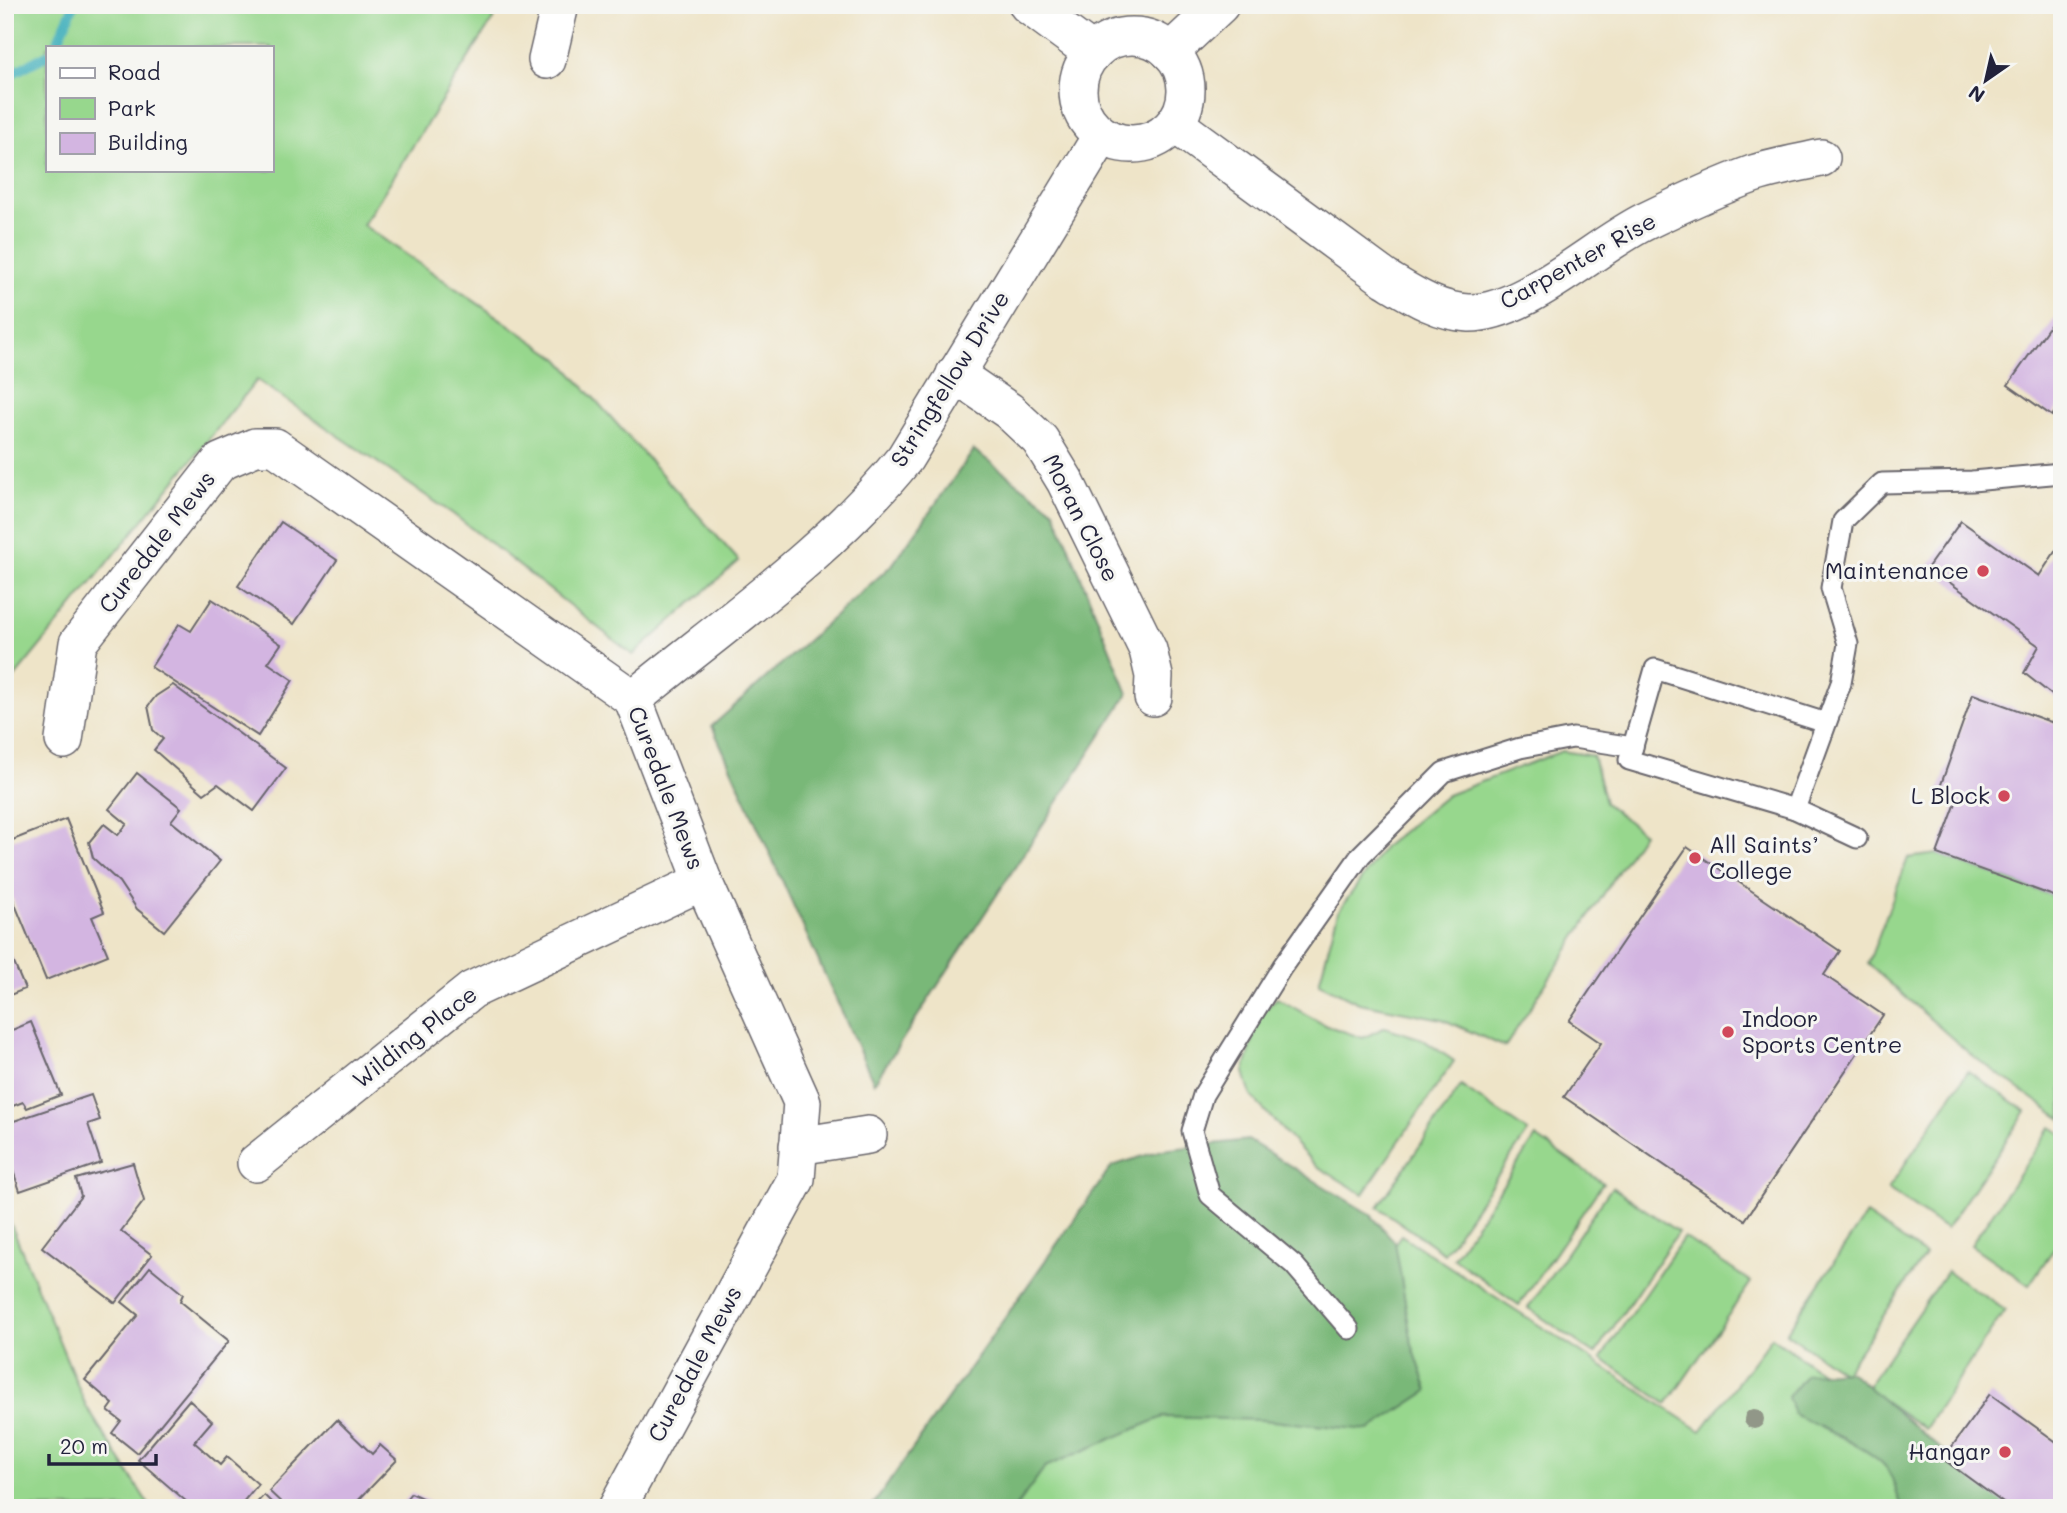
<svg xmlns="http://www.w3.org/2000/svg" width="2067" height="1513" viewBox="0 0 2067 1513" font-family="Mali,sans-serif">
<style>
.green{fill:#97d78d;stroke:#5c7c64;stroke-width:2;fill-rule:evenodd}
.forest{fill:#79b878;stroke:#4e6d5a;stroke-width:2}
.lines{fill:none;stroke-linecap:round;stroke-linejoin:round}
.stream{stroke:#40afbb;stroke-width:10}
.building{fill:#d3b5e1}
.lane-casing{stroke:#69666c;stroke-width:23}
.street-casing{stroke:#69666c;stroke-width:40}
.lane{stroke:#fff;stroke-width:19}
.street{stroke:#fff;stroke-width:37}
.tree{fill:#919788}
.poi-dot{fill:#d1495b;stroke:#f6f6f2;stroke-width:2.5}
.labels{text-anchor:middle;stroke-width:6;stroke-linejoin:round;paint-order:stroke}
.street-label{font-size:23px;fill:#22223b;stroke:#f6f6f2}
.poi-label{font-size:23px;fill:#22223b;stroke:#f6f6f2;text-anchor:end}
</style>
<rect width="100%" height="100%" fill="#f6f6f2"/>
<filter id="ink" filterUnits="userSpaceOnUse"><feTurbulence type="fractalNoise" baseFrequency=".0143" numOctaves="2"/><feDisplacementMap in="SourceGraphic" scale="14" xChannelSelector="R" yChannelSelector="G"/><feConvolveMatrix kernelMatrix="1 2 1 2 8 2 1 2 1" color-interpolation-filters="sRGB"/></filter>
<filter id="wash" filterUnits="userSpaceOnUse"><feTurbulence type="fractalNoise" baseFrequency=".00686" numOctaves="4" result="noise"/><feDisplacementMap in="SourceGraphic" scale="28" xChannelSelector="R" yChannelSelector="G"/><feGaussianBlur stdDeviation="1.57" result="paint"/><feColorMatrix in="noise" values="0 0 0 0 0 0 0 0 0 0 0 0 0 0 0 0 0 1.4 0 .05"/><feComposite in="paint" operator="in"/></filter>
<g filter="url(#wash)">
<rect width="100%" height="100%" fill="#eee4c8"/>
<!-- green -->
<g class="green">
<path d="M5 5H502L363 225 559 359 739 561 633 655 453 514 257 380 5 689ZM47 47H271V170H47Z"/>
<path d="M1562 751 1593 756 1605 803 1643 833 1505 1047 1442 1019 1359 1003 1319 983 1338 912 1385 846 1447 795Z"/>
<path d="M1937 854 2062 899V1119L1970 1054 1868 964 1908 858Z"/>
<path d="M1277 998 1325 1025 1363 1038 1385 1027 1422 1039 1454 1061 1363 1194 1315 1165 1251 1096 1244 1072 1260 1014Z"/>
<path d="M1968 1071 2026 1111 1946 1229 1888 1189Z"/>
<path d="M1461 1086 1528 1132 1444 1253 1378 1207Z"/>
<path d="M2051 1127 2062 1134V1237L2029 1285 1971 1245Z"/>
<path d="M1536 1137 1603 1183 1519 1305 1453 1258Z"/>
<path d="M1612 1187 1678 1232 1595 1354 1528 1308Z"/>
<path d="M5 1210 86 1406 151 1508H5Z"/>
<path d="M1866 1215 1925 1255 1844 1373 1786 1333Z"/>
<path d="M1067 1230 1290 1383 1401 1235 1701 1431 1772 1337 2010 1508H871Z"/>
<path d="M1684 1237 1751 1282 1667 1404 1601 1358Z"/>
<path d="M1947 1271 2005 1310 1925 1429 1866 1388Z"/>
</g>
<!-- forest -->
<g class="forest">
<path d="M974 450 1054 510 1128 694 874 1083 712 726 892 565Z"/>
<path d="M1248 1140 1371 1215 1395 1242 1412 1344 1428 1391 1369 1430 1261 1420 1163 1417 1045 1467 1015 1508H871L1112 1166 1162 1150Z"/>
<path d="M1849 1371 1941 1449 1987 1472 2043 1508H1904C1895 1496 1896 1484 1889 1472 1878 1450 1816 1427 1794 1414L1788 1397 1806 1374Z"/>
</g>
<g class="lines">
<!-- stream -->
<g class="stream">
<path d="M55 47 74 5"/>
<path d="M5 77 47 55"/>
</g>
</g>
<g id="blocks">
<!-- building -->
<g class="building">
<path d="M2058 314 2062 317V402L2052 416 2008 385Z"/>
<path d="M1961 521 2039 576 2062 541V703L2024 673 2039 646 1928 567Z"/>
<path d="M281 522 337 560 294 624 238 586Z"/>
<path d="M212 599 281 644 268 663 293 680 258 736 151 667 179 624 191 631Z"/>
<path d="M173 685 286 768 254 811 218 784 204 794 154 750 163 739 153 730 148 706 156 696Z"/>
<path d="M1973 694 2062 726V899L1937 854 1957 800 1938 793Z"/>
<path d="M137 773 181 808 171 821 220 861 164 931 137 909 119 882 93 858 89 842 104 824 118 835 127 824 109 809Z"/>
<path d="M66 819 104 912 92 917 108 955 46 980 5 880V843Z"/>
<path d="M1687 847 1840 951 1824 975 1883 1015 1745 1220 1564 1097 1601 1043 1569 1021Z"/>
<path d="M5 942 25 989 5 997Z"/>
<path d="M31 1022 61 1095 27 1108 23 1102 5 1109V1033Z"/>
<path d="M91 1095 100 1120 88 1124 101 1163 20 1191 5 1147V1124Z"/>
<path d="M133 1163 144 1201 121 1231 152 1255 115 1303 42 1247 81 1196 76 1179Z"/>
<path d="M150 1267 183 1294 180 1301 229 1341 137 1453 112 1433 121 1421 108 1411 113 1404 85 1380 138 1315 122 1302Z"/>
<path d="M1990 1394 2062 1446V1508H2010L1943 1459Z"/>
<path d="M189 1400 212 1421 194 1442 220 1465 227 1457 258 1484 238 1508H182L187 1502 138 1460Z"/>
<path d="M337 1420 372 1454 380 1445 397 1460 351 1508H287L269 1491Z"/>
<path d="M411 1493 443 1508H399Z"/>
<path d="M264 1495 277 1508H252Z"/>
</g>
</g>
</g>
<g filter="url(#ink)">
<use href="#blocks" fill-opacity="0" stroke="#69666c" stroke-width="2"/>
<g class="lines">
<!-- lane casing -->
<g class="lane-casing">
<g id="lane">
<path d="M1826 723 1655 669 1629 760 1795 809 1841 683 1848 644 1831 588 1843 521 1882 483 1972 481 2062 473"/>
<path d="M1795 809 1857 838"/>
<path d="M1349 1329 1294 1265 1210 1195 1192 1131 1203 1095 1282 967 1361 855 1444 772 1520 748 1573 738 1633 747"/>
</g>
</g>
<!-- street casing -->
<g class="street-casing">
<g id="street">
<path d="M1028 5 1093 53"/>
<circle cx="1132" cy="90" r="54"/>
<path d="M1170 52 1220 5"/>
<path d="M547 60 560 5"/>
<path d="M1175 124 1386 279C1411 294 1438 312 1469 313 1524 314 1596 245 1646 221 1681 204 1717 187 1753 174 1775 167 1799 163 1821 158"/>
<path d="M955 374 1009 411 1040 440 1065 481 1148 650 1154 676 1153 697"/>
<path d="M633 699C726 623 829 552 905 458L1102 135"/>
<path d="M64 740 78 643 220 462 255 447H275L633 699 703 881 802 1102 796 1179 617 1508"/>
<path d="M798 1146 868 1135"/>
<path d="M256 1163 472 990 703 881"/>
</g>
</g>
<!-- lane -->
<use href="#lane" class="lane"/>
<!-- street -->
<use href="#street" class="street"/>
</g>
<!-- trees -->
<circle class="tree" cx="1754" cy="1419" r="10"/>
</g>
<!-- markers -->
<g class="poi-dot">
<circle cx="1983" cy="571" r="7"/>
<circle cx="2004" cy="796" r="7"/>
<circle cx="1695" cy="858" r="7"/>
<circle cx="1728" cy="1032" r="7"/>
<circle cx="2005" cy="1452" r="7"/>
</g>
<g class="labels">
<!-- street labels -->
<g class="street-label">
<text transform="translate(1578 261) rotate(-29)" y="8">Carpenter Rise</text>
<text transform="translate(950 379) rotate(-58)" y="8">Stringfellow Drive</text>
<text transform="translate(1081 518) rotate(63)" y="8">Moran Close</text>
<text transform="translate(157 542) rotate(-52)" y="8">Curedale Mews</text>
<text transform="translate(666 788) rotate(69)" y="8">Curedale Mews</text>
<text transform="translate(415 1037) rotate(-38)" y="8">Wilding Place</text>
<text transform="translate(695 1364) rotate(-62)" y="8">Curedale Mews</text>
</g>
<!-- poi labels -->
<g class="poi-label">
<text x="1969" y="579">Maintenance</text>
<text x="1990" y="804">L Block</text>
<text x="1709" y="853" text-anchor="start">All Saints’<tspan x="1709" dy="26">College</tspan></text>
<text x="1742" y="1027" text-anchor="start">Indoor<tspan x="1742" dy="26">Sports Centre</tspan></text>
<text x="1991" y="1460">Hangar</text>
</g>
</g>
<!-- margin -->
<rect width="2067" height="1513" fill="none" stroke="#f6f6f2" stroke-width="28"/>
<!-- legend -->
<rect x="46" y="46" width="228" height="126" fill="#f6f6f2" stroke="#a1a1a9" stroke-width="2"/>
<rect x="60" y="68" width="35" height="10" fill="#ffffff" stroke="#a1a1a9" stroke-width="2"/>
<text x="108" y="80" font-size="21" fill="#22223b">Road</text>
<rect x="60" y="98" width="35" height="21" fill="#97d78d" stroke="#a1a1a9" stroke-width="2"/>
<text x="108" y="116" font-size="21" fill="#22223b">Park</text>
<rect x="60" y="133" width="35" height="21" fill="#d3b5e1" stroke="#a1a1a9" stroke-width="2"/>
<text x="108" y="150" font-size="21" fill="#22223b">Building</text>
<!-- north arrow -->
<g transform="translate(1986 80) rotate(214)" stroke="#f6f6f2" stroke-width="5" paint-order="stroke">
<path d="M0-5L12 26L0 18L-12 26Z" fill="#22223b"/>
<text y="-10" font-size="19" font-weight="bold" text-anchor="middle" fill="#22223b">N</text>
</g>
<!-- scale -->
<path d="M49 1454v10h107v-10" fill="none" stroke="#22223b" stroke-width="3.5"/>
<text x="60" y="1454" font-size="21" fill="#22223b" stroke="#f6f6f2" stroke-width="5" paint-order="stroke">20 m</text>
</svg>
